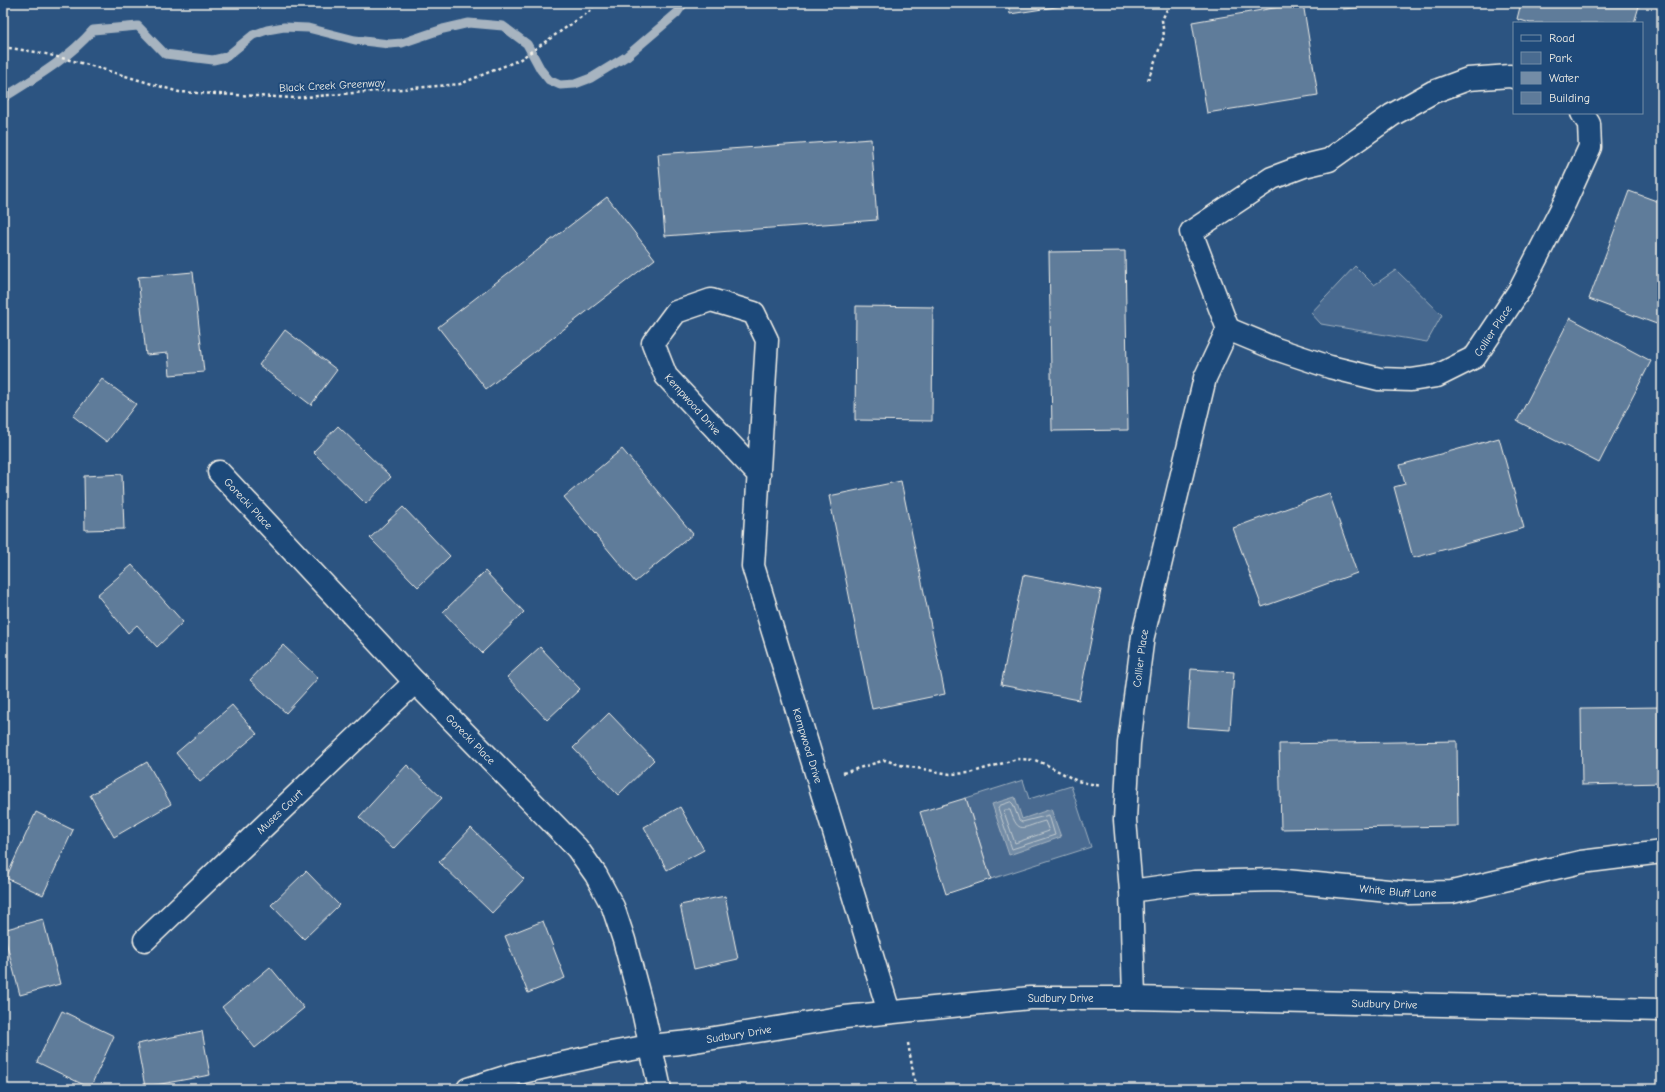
<svg xmlns="http://www.w3.org/2000/svg" width="1665" height="1092" viewBox="0 0 1665 1092" font-family="'Comic Neue',sans-serif">
<style>
.green{fill:#496b90;stroke:#9eaebc}
.water{fill:#738ca6;stroke:#a7b4c0}
.lines{fill:none;stroke-linecap:round;stroke-linejoin:round}
.shore{stroke:#c0c9ce;stroke-width:1}
.stream{stroke:#a7b4c0;stroke-width:9}
.building{fill:#5e7b9a;stroke:#f4f1e8}
.minor-casing{stroke:#f4f1e8;stroke-width:25}
.path{stroke:#f4f1e8;stroke-width:2.5;stroke-dasharray:3 3;stroke-linecap:butt}
.minor{stroke:#1f4a7a;stroke-width:22}
.labels{text-anchor:middle;stroke-width:4;stroke-linejoin:round;paint-order:stroke}
.street-label{font-size:11px;fill:#f4f1e8;stroke:#1f4a7a}
</style>
<rect width="100%" height="100%" fill="#2c5481"/>
<filter id="ink" filterUnits="userSpaceOnUse"><feTurbulence type="fractalNoise" baseFrequency=".025" numOctaves="2"/><feDisplacementMap in="SourceGraphic" scale="8" xChannelSelector="R" yChannelSelector="G"/><feConvolveMatrix kernelMatrix="1 2 1 2 8 2 1 2 1" color-interpolation-filters="sRGB"/></filter>
<g filter="url(#ink)">
<!-- green -->
<g class="green">
<path d="M1355 266 1374 285 1396 270 1442 315 1427 342 1321 324 1311 313Z"/>
<path d="M1023 780 1029 799 1071 786 1091 847 991 879 966 798Z"/>
</g>
<!-- water -->
<path class="water" d="M1015 797 1022 819 1051 809 1061 837 1009 855 992 804Z"/>
<g class="lines">
<!-- shore -->
<g class="shore">
<path d="M1011 802 1013 804 1019 820 1022 822 1049 815 1055 835 1012 849 998 808 999 806Z"/>
<path d="M1005 810H1010C1019 836 1022 827 1045 821L1049 831 1015 843 1004 812Z"/>
</g>
<!-- stream -->
<path class="stream" d="M3 98C35 78 68 59 93 30L138 26 165 54 213 60 226 57 253 35 267 30 284 27 308 28 355 40 389 44 402 43 443 29 469 23 503 26 527 44 541 70 549 80 560 85 575 84 591 78 627 56 677 13 684 3"/>
</g>
<!-- building -->
<g class="building">
<path d="M1008 3H1082L1010 14Z"/>
<path d="M1303 3 1318 95 1207 113 1192 22Z"/>
<path d="M1343 3H1413L1343 9Z"/>
<path d="M1521 3H1640L1634 23H1530L1517 19Z"/>
<path d="M871 139 877 220 665 236 658 154Z"/>
<path d="M1629 191 1662 203V326L1589 299Z"/>
<path d="M607 197 655 259 486 389 438 327Z"/>
<path d="M1125 251 1128 430 1052 431 1049 252Z"/>
<path d="M193 272 204 372 170 375 168 353 146 355 138 277Z"/>
<path d="M856 306 933 307 932 421 855 420Z"/>
<path d="M1570 318 1651 361 1599 463 1517 421Z"/>
<path d="M285 330 337 370 311 405 259 365Z"/>
<path d="M102 379 136 404 107 442 73 416Z"/>
<path d="M338 426 391 477 366 504 313 452Z"/>
<path d="M1499 438 1524 528 1413 558 1394 487 1405 484 1400 465Z"/>
<path d="M622 449 693 534 635 582 564 497Z"/>
<path d="M122 474 124 529 85 530 84 476Z"/>
<path d="M901 481 945 694 872 709 829 496Z"/>
<path d="M1329 493 1357 573 1262 607 1233 528Z"/>
<path d="M403 507 450 556 418 587 370 538Z"/>
<path d="M132 565 183 622 157 647 137 625 128 633 97 595Z"/>
<path d="M485 571 524 612 482 653 443 612Z"/>
<path d="M1023 575 1101 590 1079 700 1001 685Z"/>
<path d="M283 645 318 678 286 713 250 680Z"/>
<path d="M540 647 580 689 547 720 507 677Z"/>
<path d="M1191 669 1234 672 1230 730 1187 727Z"/>
<path d="M232 705 257 734 200 782 176 753Z"/>
<path d="M1662 707V783L1582 785 1581 708Z"/>
<path d="M609 713 654 760 618 795 573 748Z"/>
<path d="M1457 741 1458 826 1281 829 1279 744Z"/>
<path d="M147 762 171 804 114 837 90 795Z"/>
<path d="M407 765 442 798 393 849 359 817Z"/>
<path d="M966 798 991 879 946 894 920 812Z"/>
<path d="M680 807 704 850 667 870 644 827Z"/>
<path d="M36 812 73 830 43 895 6 878Z"/>
<path d="M471 828 524 879 492 913 439 862Z"/>
<path d="M306 871 339 905 304 939 271 905Z"/>
<path d="M725 896 738 959 694 969 680 905Z"/>
<path d="M43 919 60 984 20 995 3 930Z"/>
<path d="M543 921 565 978 528 993 505 936Z"/>
<path d="M270 967 304 1008 255 1048 222 1007Z"/>
<path d="M62 1011 114 1036 90 1088 37 1062Z"/>
<path d="M202 1031 210 1075 145 1087 137 1044Z"/>
</g>
<g class="lines">
<!-- minor casing -->
<g class="minor-casing">
<g id="minor">
<path id="s1" d="M1228 329 1276 349 1330 367 1379 379 1411 380 1437 376 1475 357 1521 288 1565 202 1590 147 1589 124 1582 113"/>
<path id="s2" d="M219 472 415 682 577 848 596 875 613 907 624 940 642 1007 660 1089"/>
<path id="s3" d="M759 475 666 376 653 343 676 312 711 300 754 313 767 340 753 566 889 1012"/>
<path id="s4" d="M1131 891 1194 882 1276 880 1409 893 1452 892 1581 862 1662 852"/>
<path id="s5" d="M145 940 415 682"/>
<path id="s6" d="M1134 998 1131 891 1125 820 1129 743 1143 636 1205 378 1228 329 1191 232 1272 178 1304 166 1329 160 1392 115 1433 92 1468 79 1510 76 1514 77"/>
<path id="s7" d="M468 1089 518 1073 605 1054 650 1046 689 1042 845 1017 1030 998H1134L1662 1010"/>
</g>
</g>
<!-- path -->
<g class="path">
<path d="M3 47 42 53 85 64 179 92 295 98 460 84 519 60 590 11 595 3"/>
<path d="M1148 80 1164 36 1162 20 1170 3"/>
<path d="M843 773 885 760 900 765 950 774 970 773 1017 759 1035 760 1047 765 1077 781 1101 786"/>
<path d="M908 1043 916 1089"/>
</g>
<!-- minor -->
<use href="#minor" class="minor"/>
</g>
</g>
<g class="labels">
<!-- street labels -->
<g class="street-label">
<text transform="translate(332 85) rotate(-3)" y="4">Black Creek Greenway</text>
<text dy="4" stroke="none"><textPath href="#s1" startOffset="292">Collier Place</textPath></text>
<text transform="translate(693 404) rotate(48)" y="4">Kempwood Drive</text>
<text dy="4" stroke="none"><textPath href="#s2" startOffset="43">Gorecki Place</textPath></text>
<text dy="4" stroke="none"><textPath href="#s6" startOffset="341">Collier Place</textPath></text>
<text dy="4" stroke="none"><textPath href="#s2" startOffset="367">Gorecki Place</textPath></text>
<text dy="4" stroke="none"><textPath href="#s3" startOffset="736">Kempwood Drive</textPath></text>
<text dy="4" stroke="none"><textPath href="#s5" startOffset="186">Muses Court</textPath></text>
<text dy="4" stroke="none"><textPath href="#s4" startOffset="268">White Bluff Lane</textPath></text>
<text dy="4" stroke="none"><textPath href="#s7" startOffset="601">Sudbury Drive</textPath></text>
<text dy="4" stroke="none"><textPath href="#s7" startOffset="925">Sudbury Drive</textPath></text>
<text dy="4" stroke="none"><textPath href="#s7" startOffset="277">Sudbury Drive</textPath></text>
</g>
</g>
<!-- margin -->
<rect width="1665" height="1092" fill="none" stroke="#1f4a7a" stroke-width="16"/>
<rect x="8" y="8" width="1649" height="1076" fill="none" stroke="#f4f1e8" stroke-width="1.5" filter="url(#ink)"/>
<!-- legend -->
<rect x="1513" y="22" width="130" height="92" fill="#1f4a7a" stroke="#748da6"/>
<rect x="1521" y="35" width="20" height="6" fill="#1f4a7a" stroke="#748da6"/>
<text x="1549" y="42" font-size="12" fill="#f4f1e8">Road</text>
<rect x="1521" y="52" width="20" height="12" fill="#496b90" stroke="#748da6"/>
<text x="1549" y="62" font-size="12" fill="#f4f1e8">Park</text>
<rect x="1521" y="72" width="20" height="12" fill="#738ca6" stroke="#748da6"/>
<text x="1549" y="82" font-size="12" fill="#f4f1e8">Water</text>
<rect x="1521" y="92" width="20" height="12" fill="#5e7b9a" stroke="#748da6"/>
<text x="1549" y="102" font-size="12" fill="#f4f1e8">Building</text>
</svg>
